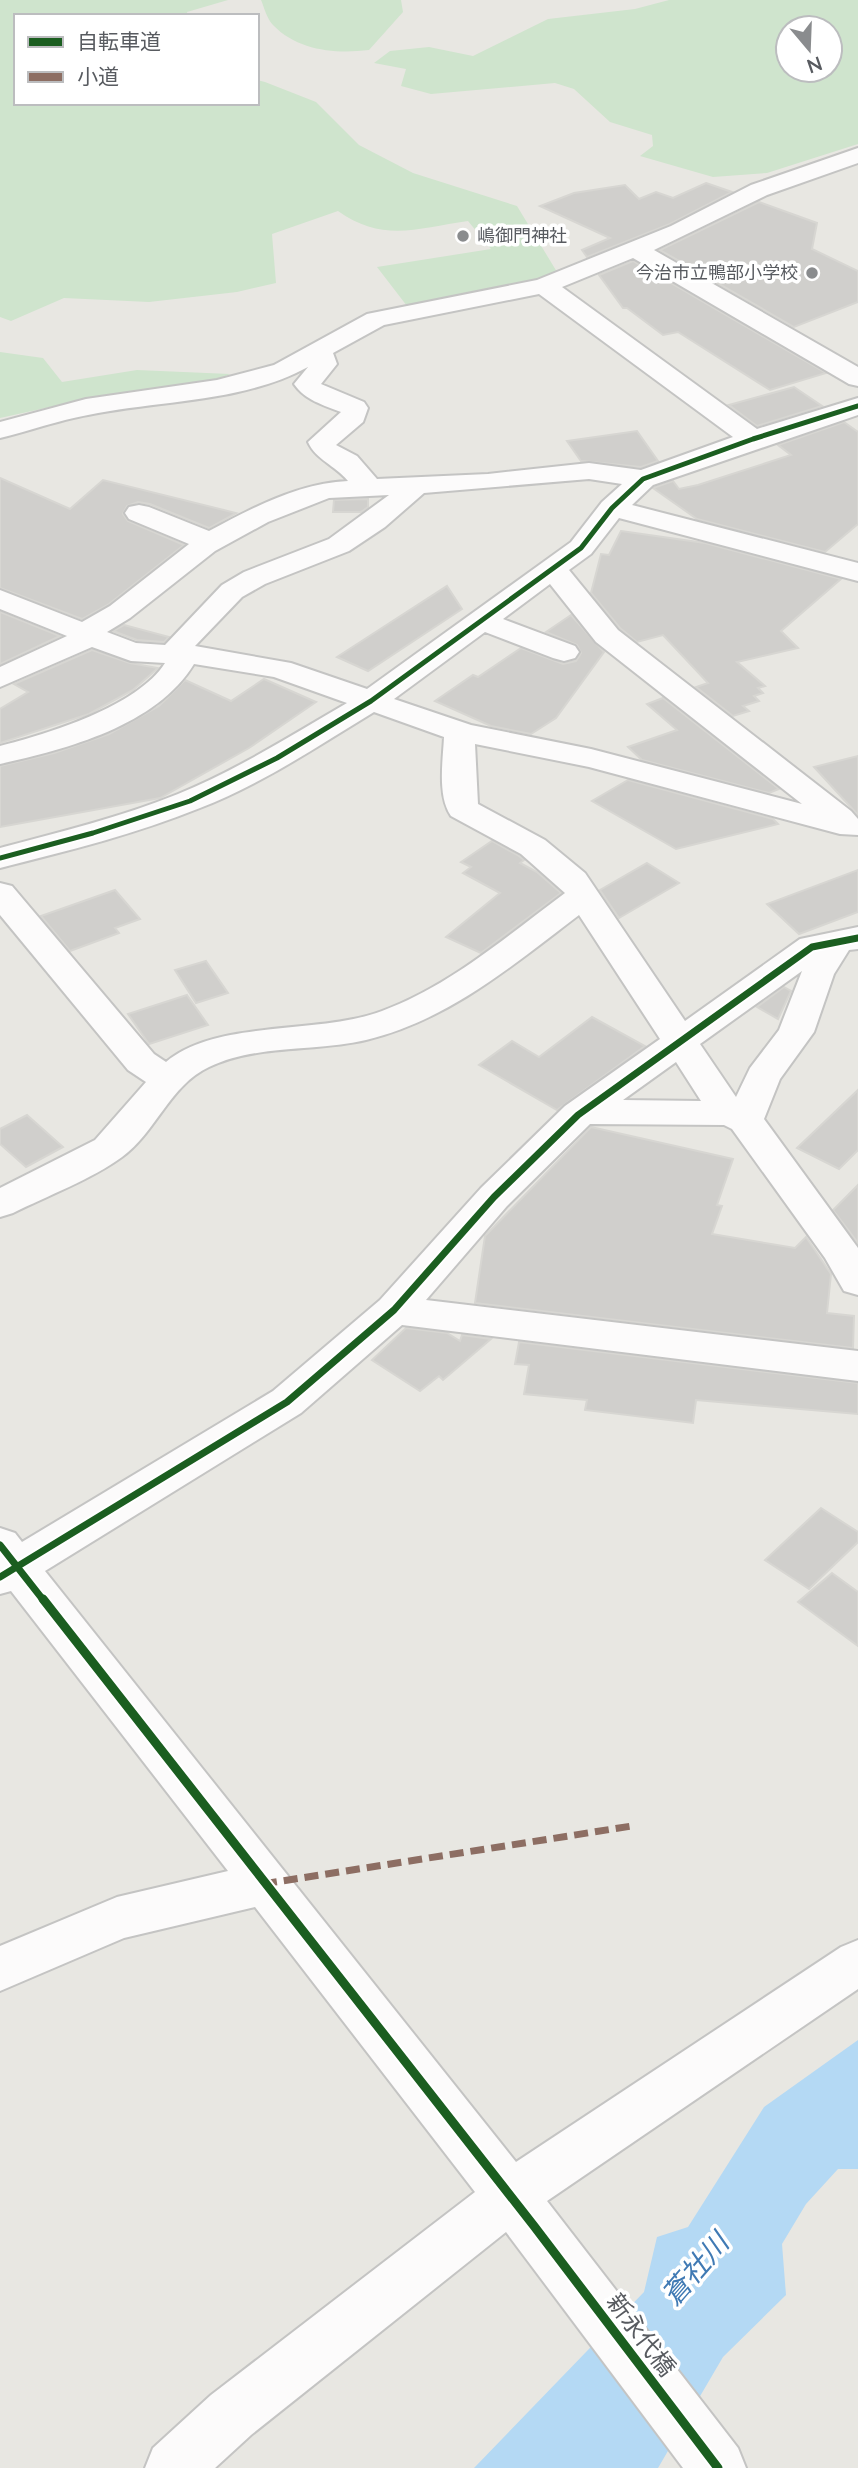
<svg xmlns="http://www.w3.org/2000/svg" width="858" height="2468" viewBox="0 0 858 2468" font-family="Lato,'Noto Sans JP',sans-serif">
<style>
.green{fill:#cfe4cd;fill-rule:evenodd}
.water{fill:#b4d9f4}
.building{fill:#d0cfcc;stroke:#d7d6d2;stroke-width:2}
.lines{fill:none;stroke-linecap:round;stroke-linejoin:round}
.minor-casing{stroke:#c4c4c3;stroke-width:4}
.minor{fill:#fcfbfb;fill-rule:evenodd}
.quiet{stroke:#8d6e63;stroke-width:7;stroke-dasharray:14 7;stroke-linecap:butt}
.cycleway-far2-casing{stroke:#fff;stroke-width:9}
.cycleway-far1-casing{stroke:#fff;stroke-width:11}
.cycleway-casing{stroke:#fff;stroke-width:13}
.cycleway-far2{stroke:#1b5e20;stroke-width:5}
.cycleway-far1{stroke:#1b5e20;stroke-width:7}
.cycleway{stroke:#1b5e20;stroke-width:9}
.poi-dot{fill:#8a8c8e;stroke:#fff;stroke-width:2.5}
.labels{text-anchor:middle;stroke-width:7;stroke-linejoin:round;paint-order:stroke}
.far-poi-label{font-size:18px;fill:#585b60;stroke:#fff;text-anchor:start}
.near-street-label{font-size:24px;fill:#585b60;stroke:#fff}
.near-water-label{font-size:28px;font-style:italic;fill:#407ab4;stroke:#fff}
</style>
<rect width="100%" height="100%" fill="#e8e7e2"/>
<!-- green -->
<g class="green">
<path d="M0 0H228L187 12 188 16H16V103H257V80L265 82 316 102 359 145 413 173 517 206 557 272 533 284 407 306 377 267 491 249 468 221C418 228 383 243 338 211L272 234 276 283 237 292 149 302 64 298 11 321 0 317Z"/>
<path d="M261 0H401L403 12 369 50C336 54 298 51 273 25 267 19 264 7 261 0Z"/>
<path d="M669 0H858V144L767 173 713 177 640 156 653 146 652 135 610 122 574 89 555 83 431 94 401 86 406 69 374 63 390 51 429 47 473 56 548 19 635 9ZM830 28V70H788V28Z"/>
<path d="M0 352 43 358 62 382 137 370 230 374 212 382 82 400 0 418Z"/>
</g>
<!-- water -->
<path class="water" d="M858 2040V2169H838L806 2204 782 2244 786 2295 723 2357 658 2468H474L644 2292 657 2237 688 2227 764 2107Z"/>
<!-- building -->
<g class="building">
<path d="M706 183 732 192 670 224 587 257 582 250 610 238 540 206 574 193 625 185 639 199 656 192 673 198Z"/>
<path d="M759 202 817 223 812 249 858 271V302L794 327 660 250Z"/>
<path d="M633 261 826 373 770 390 678 332 663 335 627 308H623L599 275Z"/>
<path d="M794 387 822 406 757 426 729 405Z"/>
<path d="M844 422 858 432V524L825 552 697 519 653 488 673 481 679 489 698 485 791 455 778 445Z"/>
<path d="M637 431 658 461 641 467 581 461 567 441Z"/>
<path d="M0 478 70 509 103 480 236 513 209 528 150 504 138 502 127 506 123 514 128 521 184 545 109 604 82 619 0 588Z"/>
<path d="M368 499V507L361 512H333L334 500Z"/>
<path d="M621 531 705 543 841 579 781 631 798 648 737 662 765 686 758 688 763 693 754 696 759 701 743 706 749 711 733 716 696 687 708 683 663 635 637 642 620 628 591 593 601 554 609 555Z"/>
<path d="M447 586 462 609 368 671 337 657Z"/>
<path d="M0 612 60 636 0 664Z"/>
<path d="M571 615 604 652 556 718 531 734 491 726 435 701 473 675 478 677 521 648 563 664 576 661 581 653 577 645 546 632Z"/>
<path d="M124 625 169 637 164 642 137 640 113 631Z"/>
<path d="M92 650 130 663 158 668 133 690 89 714 0 743V709L28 692 14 684Z"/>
<path d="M264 679 316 702 249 748 160 798 0 827V766L54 753 109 734 159 706 185 680 231 701Z"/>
<path d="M663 698 779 789 769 793 642 760 628 747 677 730 647 704Z"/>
<path d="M858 756V815L814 767Z"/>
<path d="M628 780 773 819 778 824 676 849 592 801Z"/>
<path d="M492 841 519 856 524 860 520 863 537 872 561 893 481 953 446 937 500 893 463 873 471 867 461 862Z"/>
<path d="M647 863 679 883 619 918 600 890Z"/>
<path d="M858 870V912L799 934 767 904Z"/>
<path d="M115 890 140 919 115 928 119 933 70 951 41 916Z"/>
<path d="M206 961 228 993 196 1003 175 970Z"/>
<path d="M784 987 791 991 778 1019 757 1007Z"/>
<path d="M187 995 208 1025 149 1044 128 1014Z"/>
<path d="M592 1017 645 1046 557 1110 479 1065 512 1041 539 1057Z"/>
<path d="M858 1090V1150L839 1169 797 1148Z"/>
<path d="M27 1115 63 1147 26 1167 0 1144V1129Z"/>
<path d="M591 1127 733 1159 717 1205 722 1206 712 1234 795 1248 806 1237 831 1274 827 1313 854 1316 853 1348 475 1303 485 1236Z"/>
<path d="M858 1185V1243L833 1210Z"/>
<path d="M406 1328 447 1333 460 1341 462 1335 491 1339 443 1380 439 1376 420 1391 372 1360Z"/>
<path d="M519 1342 858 1383V1414L696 1400 693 1423 585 1410 587 1400 524 1394 529 1365 515 1364Z"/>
<path d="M821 1508 858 1532V1542L809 1589 765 1560Z"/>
<path d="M832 1573 858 1592V1646L798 1602Z"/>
</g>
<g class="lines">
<!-- minor casing -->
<g class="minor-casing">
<path id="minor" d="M858 148V163L767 195 654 250 858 367V386L849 384 633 258 562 287 757 429 858 398V415L653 485 632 505 858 563V581L619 518 591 554 569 570 618 630 851 811 858 819V835L840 834 589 767 475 744 478 804 545 840 585 873 685 1021 800 939 858 927V949L849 950 834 974 814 1032 780 1079 764 1119 858 1248V1295L844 1291 825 1258 732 1129 724 1125 590 1124 507 1206 426 1300 858 1351V1381L402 1325 301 1413 45 1571 516 2162 841 1947 858 1940V1989L547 2201 738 2448 746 2468H683L506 2232 251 2435 215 2468H145L153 2448 211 2395 475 2192 255 1907 124 1938 0 1991V1946L117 1897 228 1871 11 1591 0 1594V1528L15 1533 22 1542 273 1391 380 1300 481 1188 565 1106 660 1039 579 915C513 965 449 1020 366 1040 316 1052 257 1044 209 1067 170 1085 156 1132 122 1157 92 1179 47 1196 13 1213L0 1217V1188L95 1140 146 1082 128 1070 0 915V883L12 886 154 1054 166 1062C217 1019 319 1035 382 1011 450 986 507 936 565 893L521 854 451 816C437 796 443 760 444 737L374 712C318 746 262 784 200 808 136 834 67 851 0 868V848C60 832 121 817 178 794 237 770 292 735 347 703L274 677 194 664C156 726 67 749 0 764V746C48 734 138 706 165 663L131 661 92 647 0 687V667L67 636 0 609V590L82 622 110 606 189 544 129 519 125 513 129 507 139 505 149 507 209 531C252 508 299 483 348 481 335 465 316 460 308 442L341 412C323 405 305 400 294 384L308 367C242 403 160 400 88 415 59 420 29 431 0 438V422L86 399 217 380 274 365 367 314 537 280 671 226 751 185ZM539 294 733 437 641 470 589 463 488 474 377 479 357 456 336 445 363 422 368 408 364 402 321 384 337 364 333 353 384 325ZM589 479 622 484 602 502 571 542 367 689 291 663 195 646 242 597 265 584 349 551 385 527 424 493ZM389 495 329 539 244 572 222 585 165 645 136 643 107 632 130 618 215 551 268 522 329 498ZM550 584 596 642 802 804 591 749 471 725 394 699 485 632 553 658 564 661 575 658 579 652 575 646 503 619ZM802 971 779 1030 750 1068 736 1097 700 1044ZM676 1062 701 1101 623 1100Z"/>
</g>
<!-- minor -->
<use href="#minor" class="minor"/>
<!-- quiet -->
<path class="quiet" d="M263 1884 632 1826"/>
<!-- cycleway-far2 casing -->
<g class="cycleway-far2-casing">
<path id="cycleway-far2" d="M0 858 93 833 190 801 277 758 371 701 581 548 612 508 643 479 753 439 858 406"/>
</g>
<!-- cycleway-far1 casing -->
<g class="cycleway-far1-casing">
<g id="cycleway-far1">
<path d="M0 1545 44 1601"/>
<path d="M0 1577 287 1402 394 1310 494 1197 578 1115 812 947 858 938"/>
</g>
</g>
<!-- cycleway casing -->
<g class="cycleway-casing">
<path id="cycleway" d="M43 1599 534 2226 718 2468"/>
</g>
<!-- cycleway-far2 -->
<use href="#cycleway-far2" class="cycleway-far2"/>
<!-- cycleway-far1 -->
<use href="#cycleway-far1" class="cycleway-far1"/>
<!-- cycleway -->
<use href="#cycleway" class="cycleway"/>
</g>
<!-- markers -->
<g class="poi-dot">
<circle cx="463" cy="236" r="7"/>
<circle cx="812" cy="273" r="7"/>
</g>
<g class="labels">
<!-- far-poi labels -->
<g class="far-poi-label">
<text x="477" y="242">嶋御門神社</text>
<text x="798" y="279" text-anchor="end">今治市立鴨部小学校</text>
</g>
<!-- near-street labels -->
<g class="near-street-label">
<text transform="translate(641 2335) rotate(53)" y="8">新永代橋</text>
</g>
<!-- near-water labels -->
<g class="near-water-label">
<text transform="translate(695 2269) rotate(-49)" y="10">蒼社川</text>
</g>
</g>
<!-- legend -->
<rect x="14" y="14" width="245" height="91" fill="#ffffff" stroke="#bcbdbf" stroke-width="2"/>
<rect x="28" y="37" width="35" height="10" fill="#1b5e20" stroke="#bcbdbf" stroke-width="2"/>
<text x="77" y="49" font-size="21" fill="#585b60">自転車道</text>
<rect x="28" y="72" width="35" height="10" fill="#8d6e63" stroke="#bcbdbf" stroke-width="2"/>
<text x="77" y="84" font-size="21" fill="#585b60">小道</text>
<!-- north arrow -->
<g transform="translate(809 49) rotate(161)"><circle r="33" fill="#ffffff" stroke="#bcbdbf" stroke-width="2"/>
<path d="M0-5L12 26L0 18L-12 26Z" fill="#8a8c8e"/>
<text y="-10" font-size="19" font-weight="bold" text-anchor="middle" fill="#585b60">N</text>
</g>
</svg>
